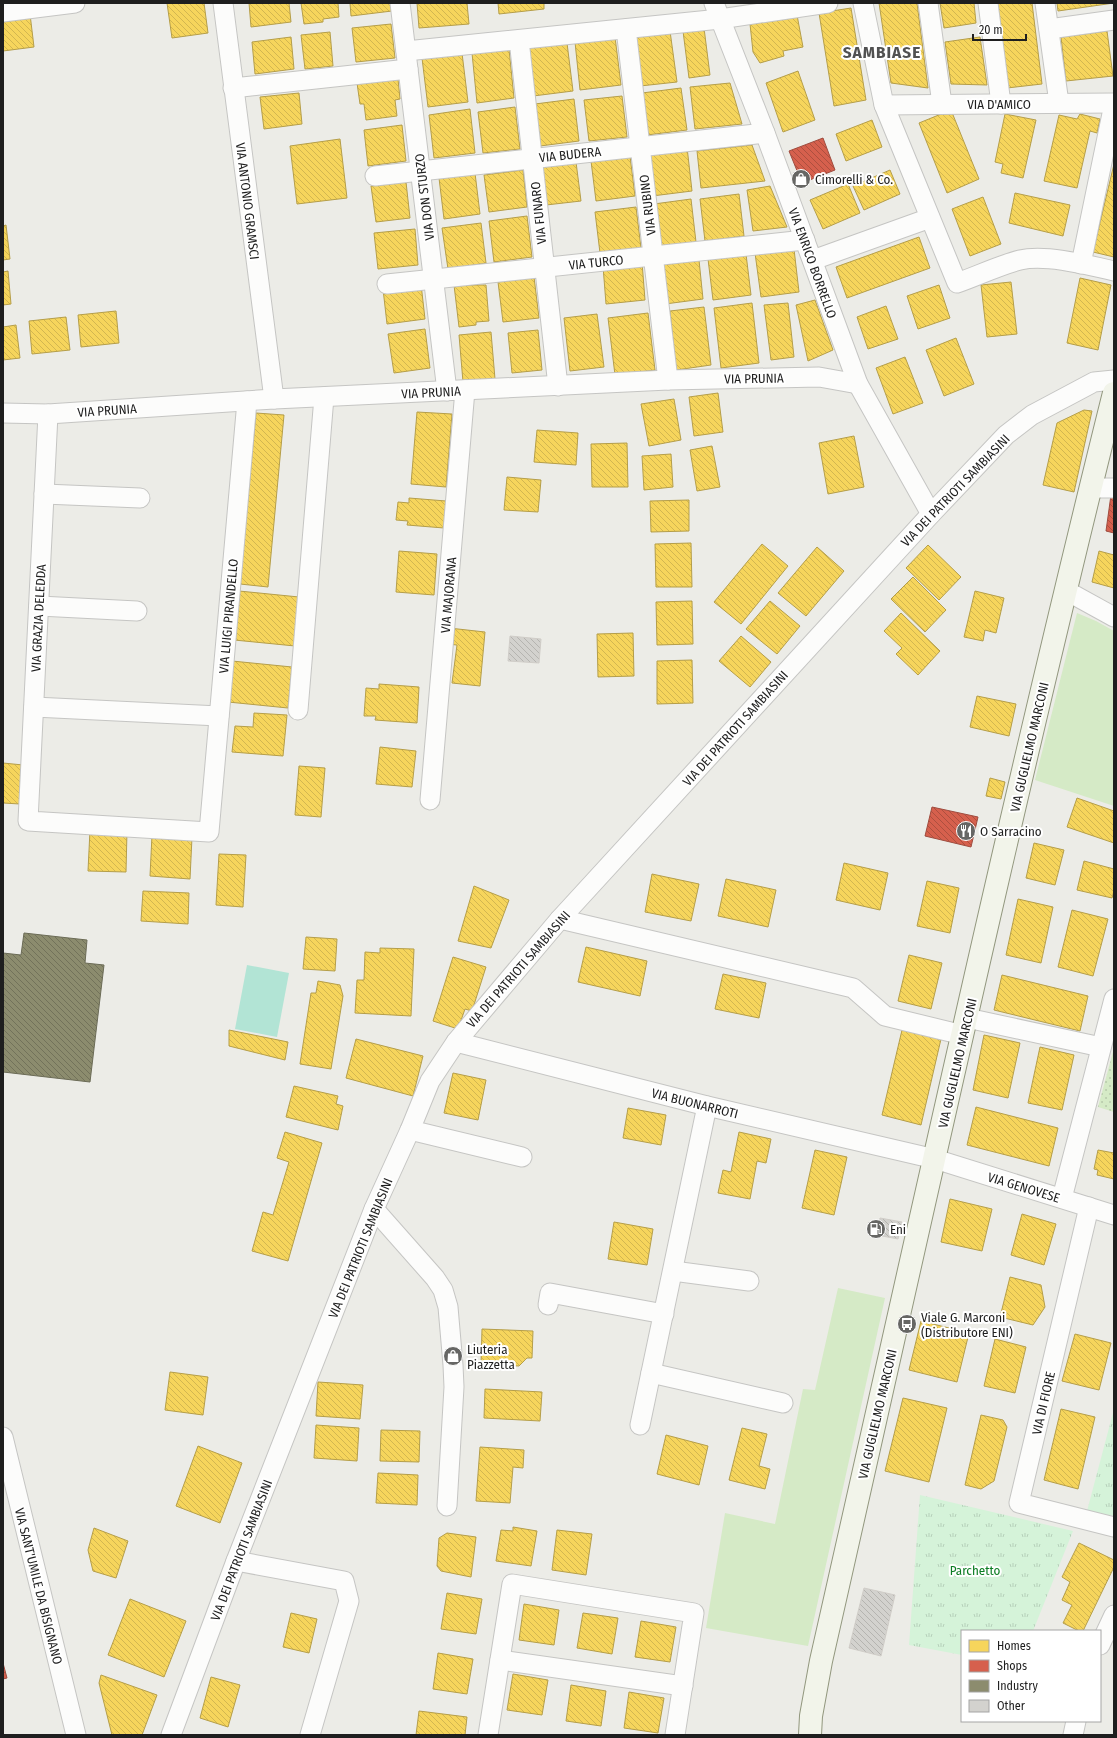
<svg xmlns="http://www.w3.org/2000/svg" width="1117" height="1738" viewBox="0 0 1117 1738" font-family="'Fira Sans Condensed',sans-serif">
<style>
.grass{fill:#d5eac6}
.park{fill:url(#park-tufts)}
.garden{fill:url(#garden-dots)}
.pitch{fill:#b2e4d5}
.homes{fill:url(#homes-back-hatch);stroke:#b59e49}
.shops{fill:url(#shops-back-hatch);stroke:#9f4c3f}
.industry{fill:url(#industry-back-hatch);stroke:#6b6b56}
.building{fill:url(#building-back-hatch);stroke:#d0cdc8}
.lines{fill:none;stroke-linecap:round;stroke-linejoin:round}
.street-casing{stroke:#c5c5c3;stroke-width:21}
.secondary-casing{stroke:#92977e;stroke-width:24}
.street{stroke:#fcfcfb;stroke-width:19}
.secondary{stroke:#f2f4ea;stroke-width:22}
.labels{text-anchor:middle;stroke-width:4;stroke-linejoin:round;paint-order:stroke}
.street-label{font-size:13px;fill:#1e1e1e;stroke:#fff}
.poi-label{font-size:13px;fill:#1e1e1e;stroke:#fff;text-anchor:start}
.park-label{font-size:13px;fill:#0c7d23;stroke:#fff}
.district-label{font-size:17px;font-weight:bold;letter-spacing:1px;fill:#515151;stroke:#fff}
</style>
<defs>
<pattern id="park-tufts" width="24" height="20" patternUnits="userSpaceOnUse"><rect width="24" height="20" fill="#d5f3d9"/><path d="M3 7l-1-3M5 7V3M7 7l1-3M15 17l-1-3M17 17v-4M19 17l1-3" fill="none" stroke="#b6d0ba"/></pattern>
<pattern id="garden-dots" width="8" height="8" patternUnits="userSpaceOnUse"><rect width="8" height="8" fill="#d5eac6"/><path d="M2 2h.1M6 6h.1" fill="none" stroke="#b6c8aa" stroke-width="1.8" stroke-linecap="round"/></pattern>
<pattern id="homes-back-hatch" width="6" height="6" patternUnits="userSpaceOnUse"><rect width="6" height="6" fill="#f6d55c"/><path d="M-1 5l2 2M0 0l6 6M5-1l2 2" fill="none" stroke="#d2b650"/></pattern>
<pattern id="shops-back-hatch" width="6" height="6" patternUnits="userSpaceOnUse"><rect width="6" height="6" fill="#d6604d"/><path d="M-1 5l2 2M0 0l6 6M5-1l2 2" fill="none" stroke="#ad4f3f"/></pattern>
<pattern id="industry-back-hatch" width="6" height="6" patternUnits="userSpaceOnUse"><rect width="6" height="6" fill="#8c8c6e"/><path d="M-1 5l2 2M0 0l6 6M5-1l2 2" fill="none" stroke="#72725a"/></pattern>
<pattern id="building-back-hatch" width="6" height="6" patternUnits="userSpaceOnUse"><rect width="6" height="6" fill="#d3d2ce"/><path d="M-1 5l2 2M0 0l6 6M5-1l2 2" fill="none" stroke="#b5b4b0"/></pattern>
</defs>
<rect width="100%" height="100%" fill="#ecece7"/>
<!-- grass -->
<g class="grass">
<path d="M1077 613 1096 621 1114 631V806L1035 780Z"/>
<path d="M838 1288 885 1298 808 1646 706 1628 725 1513 775 1524 803 1389 815 1390Z"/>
</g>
<!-- park -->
<g class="park">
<path d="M1114 1409V1516L1087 1511Z"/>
<path d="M920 1495 1073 1531 1033 1631H962V1655L909 1645Z"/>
</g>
<!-- garden -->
<path class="garden" d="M1114 1048V1112L1098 1107Z"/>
<!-- pitch -->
<path class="pitch" d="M247 965 289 973 277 1037 235 1029Z"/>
<!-- homes -->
<g class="homes">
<path d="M167 3H204L208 33 172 38Z"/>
<path d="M249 3H289L291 22 251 27Z"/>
<path d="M301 3H338L339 17 323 19V22L304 24Z"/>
<path d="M350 3H391L392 11 351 16Z"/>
<path d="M417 3H467L469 24 419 28Z"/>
<path d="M498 3H544V9L499 14Z"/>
<path d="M879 3H917L928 88 891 83Z"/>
<path d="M940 3H974L976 23 944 28Z"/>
<path d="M997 3H1032L1042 84 1007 88Z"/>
<path d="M1057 3H1114L1058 11Z"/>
<path d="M851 8 866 100 834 106 819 13Z"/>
<path d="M30 14 34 47 3 51V17Z"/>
<path d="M797 15 803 47 783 51 784 56 760 63 753 52 750 24Z"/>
<path d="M391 24 395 58 356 62 352 28Z"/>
<path d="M704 28 710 75 689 78 683 31Z"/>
<path d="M670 31 677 82 640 86 634 36Z"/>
<path d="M1107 31 1113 76 1066 81 1061 37Z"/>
<path d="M330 32 333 66 305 69 301 35Z"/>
<path d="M291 37 294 69 255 74 252 42Z"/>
<path d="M615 37 621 85 580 90 575 42Z"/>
<path d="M980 37 987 85 951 84 945 42Z"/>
<path d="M567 43 573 91 533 96 527 48Z"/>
<path d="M509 49 514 98 477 103 472 53Z"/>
<path d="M462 53 468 102 428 107 422 58Z"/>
<path d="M798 71 815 120 783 132 766 83Z"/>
<path d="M398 79 400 99 395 100 397 116 366 120 364 104H360L357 83Z"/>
<path d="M730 83 742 124 695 129 690 87Z"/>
<path d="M681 88 687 130 647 135 642 93Z"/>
<path d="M299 93 302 124 264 129 260 97Z"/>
<path d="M622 96 627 137 589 141 584 100Z"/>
<path d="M574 99 579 141 540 146 535 104Z"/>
<path d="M515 107 520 149 483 153 478 112Z"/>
<path d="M470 109 475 153 434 158 429 115Z"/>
<path d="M951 110 979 179 947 193 919 123Z"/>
<path d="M1005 114 1036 120 1023 178 1001 173 1003 164 995 162Z"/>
<path d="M1080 114 1100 119 1097 133 1090 131 1077 188 1044 181 1059 115 1077 119Z"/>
<path d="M872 120 882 147 846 161 836 134Z"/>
<path d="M402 125 406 161 368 166 364 130Z"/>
<path d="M340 139 347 198 297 204 290 146Z"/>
<path d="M752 145 765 181 701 188 697 151Z"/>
<path d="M687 147 692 191 652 196 647 152Z"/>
<path d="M630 156 635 196 596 201 591 161Z"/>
<path d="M576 162 581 201 546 205 541 166Z"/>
<path d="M1114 164V257L1093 252Z"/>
<path d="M523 170 527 207 489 212 484 175Z"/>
<path d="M890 170 900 194 864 210 853 186Z"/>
<path d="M475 173 480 214 444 219 439 178Z"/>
<path d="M406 182 410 218 376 222 371 186Z"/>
<path d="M848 184 860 213 823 229 810 200Z"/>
<path d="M770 186 787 227 753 231 747 190Z"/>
<path d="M1015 193 1070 205 1063 236 1009 223Z"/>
<path d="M739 194 744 236 705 241 700 199Z"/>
<path d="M983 197 1001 244 970 256 952 209Z"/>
<path d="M691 199 696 242 659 247 654 204Z"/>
<path d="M636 207 641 248 600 253 595 212Z"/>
<path d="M527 216 532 257 494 262 489 221Z"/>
<path d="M481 223 486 263 448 269 442 228Z"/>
<path d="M6 225 10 259 3 260V226Z"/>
<path d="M415 229 418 265 378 269 374 233Z"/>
<path d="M919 237 930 268 847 298 836 267Z"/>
<path d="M794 249 799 292 761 297 755 253Z"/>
<path d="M746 254 751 295 713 300 708 259Z"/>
<path d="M699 260 703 299 665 304 661 265Z"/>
<path d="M642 262 645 300 606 304 603 266Z"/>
<path d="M8 271 11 304 3 305V272Z"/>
<path d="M534 277 539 318 503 322 498 282Z"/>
<path d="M1080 278 1111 285 1098 350 1067 343Z"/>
<path d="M1011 282 1017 334 987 337 981 285Z"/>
<path d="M421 284 425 319 387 324 383 289Z"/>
<path d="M454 285H486L489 321 476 322V325L459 327Z"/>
<path d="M939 285 950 318 918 329 907 296Z"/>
<path d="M815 300 833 350 808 361 796 305Z"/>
<path d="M752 303 759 363 721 368 714 308Z"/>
<path d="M788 303 794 357 771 360 764 305Z"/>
<path d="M886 306 898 339 868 349 857 317Z"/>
<path d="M704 307 711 365 676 370 670 311Z"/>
<path d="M116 311 119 343 81 347 78 315Z"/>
<path d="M648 313 655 370 615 375 608 318Z"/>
<path d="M597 314 604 367 570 371 564 318Z"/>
<path d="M66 317 70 350 32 354 29 321Z"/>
<path d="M16 325 20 358 3 360V327Z"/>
<path d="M425 329 430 368 394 373 388 334Z"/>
<path d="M538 330 542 370 512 373 508 333Z"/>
<path d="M491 332 495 379 463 382 459 335Z"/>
<path d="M956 338 974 384 944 396 926 350Z"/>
<path d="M905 357 923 403 893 414 876 368Z"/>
<path d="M718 393 723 432 694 436 689 397Z"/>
<path d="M674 399 681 440 649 446 641 404Z"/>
<path d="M1084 410 1092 411 1074 492 1043 485 1057 423Z"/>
<path d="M417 412 452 414 446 487 411 484Z"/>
<path d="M256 413 284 415 268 587 240 584Z"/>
<path d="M537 430 578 433 576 465 534 462Z"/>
<path d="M854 436 864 487 828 494 819 443Z"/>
<path d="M627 443 628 487H592L591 444Z"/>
<path d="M712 446 720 487 697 491 690 450Z"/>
<path d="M671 454 673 487 644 490 642 456Z"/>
<path d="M507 477 541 480 538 512 504 510Z"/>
<path d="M409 498 446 501 444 528 407 525 408 521 396 520 398 502 409 503Z"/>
<path d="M689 500V531L651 532 650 501Z"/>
<path d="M691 543 692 587H656L655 544Z"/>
<path d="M762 544 788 566 741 624 714 602Z"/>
<path d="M928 545 961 577 939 600 906 568Z"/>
<path d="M817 547 844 571 806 616 778 593Z"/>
<path d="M399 551 437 554 434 595 396 592Z"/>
<path d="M1099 551 1114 555V588L1092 582Z"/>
<path d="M913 577 946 610 925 632 891 599Z"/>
<path d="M239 591 299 597 295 646 234 640Z"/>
<path d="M975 591 1004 598 996 633 985 630 983 641 964 637Z"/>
<path d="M692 601 693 644 657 645 656 602Z"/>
<path d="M770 601 800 626 777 654 746 629Z"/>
<path d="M901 613 940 651 918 675 896 654 902 648 884 631Z"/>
<path d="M449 628 485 632 480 686 452 683 457 645 447 644Z"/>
<path d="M633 633 634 676 598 677 597 634Z"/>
<path d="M741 636 771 662 750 687 719 661Z"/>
<path d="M692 660 693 703 657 704V661Z"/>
<path d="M232 661 292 667 288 708 228 702Z"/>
<path d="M379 684 419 687 417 723 375 720 376 716H364L366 688 379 689Z"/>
<path d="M977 696 1016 704 1009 736 970 727Z"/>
<path d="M254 713 287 715 283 756 232 752 235 726 253 727Z"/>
<path d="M380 747 416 751 412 787 376 784Z"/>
<path d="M3 763 23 765 20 804 3 803Z"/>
<path d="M299 766 325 768 321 817 295 815Z"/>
<path d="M990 778 1005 782 1001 799 986 796Z"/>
<path d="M1077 798 1114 811V843L1067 827Z"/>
<path d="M90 830 127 831 126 872 88 871Z"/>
<path d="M152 835 192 837 190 879 150 876Z"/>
<path d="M1034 843 1064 850 1055 885 1026 878Z"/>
<path d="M219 854 246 855 243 907 216 905Z"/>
<path d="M1084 861 1114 869V891L1112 898 1077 890Z"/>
<path d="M844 863 888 873 880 910 836 900Z"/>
<path d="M652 874 699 884 691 921 645 912Z"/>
<path d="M726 879 776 890 768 927 718 916Z"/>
<path d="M927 881 959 888 950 933 917 926Z"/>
<path d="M474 886 509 900 491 948 458 941Z"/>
<path d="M143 891 189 893 188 924 141 921Z"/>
<path d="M1018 899 1053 907 1041 963 1006 955Z"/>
<path d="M1072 910 1108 919 1093 976 1058 967Z"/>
<path d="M306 937 337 939 335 971 303 969Z"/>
<path d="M586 947 647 961 640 996 578 982Z"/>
<path d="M380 948 414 949 411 1016 355 1013 357 980H364L365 952 380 953Z"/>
<path d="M909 955 942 963 931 1009 898 1001Z"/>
<path d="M453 957 486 967 472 1011 465 1009 458 1029 433 1021Z"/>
<path d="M723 974 766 983 759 1018 715 1009Z"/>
<path d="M1002 975 1088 996 1080 1031 994 1010Z"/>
<path d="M318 981 340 985 343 996 331 1069 300 1064 311 993H316Z"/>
<path d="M229 1030 288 1042 285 1060 229 1046Z"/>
<path d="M902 1030 941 1039 921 1125 882 1115Z"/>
<path d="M984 1035 1020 1043 1008 1098 973 1090Z"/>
<path d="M356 1039 423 1056 413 1096 346 1078Z"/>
<path d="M1040 1047 1074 1055 1062 1110 1028 1103Z"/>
<path d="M453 1073 486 1080 478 1120 444 1113Z"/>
<path d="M294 1086 338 1096 336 1104 343 1106 338 1130 286 1117Z"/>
<path d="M976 1107 1058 1128 1049 1166 967 1145Z"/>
<path d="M628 1108 666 1115 661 1145 623 1138Z"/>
<path d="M285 1132 322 1143 288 1261 252 1251 263 1212 273 1215 289 1162 277 1158Z"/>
<path d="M739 1132 771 1139 766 1163 757 1161 750 1199 718 1193 723 1170 731 1172Z"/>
<path d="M815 1150 847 1157 834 1215 802 1208Z"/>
<path d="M1098 1150 1114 1153V1179L1097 1175 1098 1170 1094 1169Z"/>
<path d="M950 1199 992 1209 982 1251 941 1242Z"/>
<path d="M1022 1214 1056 1224 1044 1265 1011 1255Z"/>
<path d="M614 1222 653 1229 647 1265 608 1259Z"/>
<path d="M1010 1277 1041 1285 1045 1307 1033 1325 1000 1317Z"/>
<path d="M921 1321 969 1333 957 1382 909 1370Z"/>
<path d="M482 1329 533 1331 532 1358H527L519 1366 481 1364Z"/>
<path d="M1075 1334 1111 1343 1099 1390 1062 1381Z"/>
<path d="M995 1339 1026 1347 1015 1393 984 1386Z"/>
<path d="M170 1372 208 1377 203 1415 165 1410Z"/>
<path d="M318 1382 363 1385 360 1419 316 1416Z"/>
<path d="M485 1389 542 1392 540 1421 484 1418Z"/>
<path d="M903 1398 947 1408 929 1482 885 1471Z"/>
<path d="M1061 1409 1095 1417 1078 1489 1044 1480Z"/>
<path d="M981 1415 1003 1420 1007 1427 994 1481 981 1489 965 1485Z"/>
<path d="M316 1425 359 1428 357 1461 314 1458Z"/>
<path d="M742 1428 767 1434 759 1466 770 1469 765 1489 729 1480Z"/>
<path d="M381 1430 420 1431 419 1462 380 1461Z"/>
<path d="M666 1435 708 1446 699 1485 657 1474Z"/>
<path d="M198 1446 242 1463 220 1523 176 1506Z"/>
<path d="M480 1447 524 1450 523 1468 513 1467 510 1503 476 1501Z"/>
<path d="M378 1473 418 1475 417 1505 376 1503Z"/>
<path d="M513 1527 537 1531 531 1566 496 1561 501 1530 513 1531Z"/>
<path d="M94 1528 128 1541 116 1578 93 1571 88 1550Z"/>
<path d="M557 1530 592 1534 586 1575 552 1570Z"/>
<path d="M447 1533 476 1537 471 1577 441 1571 437 1566 439 1538Z"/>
<path d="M1079 1543 1114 1560V1567L1083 1631H1079L1063 1623 1072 1605 1062 1600 1070 1582 1062 1577Z"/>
<path d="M447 1593 482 1599 476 1634 441 1629Z"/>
<path d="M130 1599 186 1621 164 1677 108 1655Z"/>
<path d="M524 1604 559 1610 554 1645 519 1640Z"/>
<path d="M291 1613 317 1619 309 1653 283 1647Z"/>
<path d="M583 1613 618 1618 612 1654 577 1648Z"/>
<path d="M641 1621 676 1627 670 1662 635 1657Z"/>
<path d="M438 1653 473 1659 467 1694 433 1689Z"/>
<path d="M513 1674 548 1680 542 1715 507 1710Z"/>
<path d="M101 1675 157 1695 142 1735H112L99 1683Z"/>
<path d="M211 1677 240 1685 228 1727 200 1718Z"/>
<path d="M571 1685 606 1691 601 1726 566 1721Z"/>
<path d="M629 1692 664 1698 658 1733 624 1728Z"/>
<path d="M419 1711 467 1717 465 1735H416Z"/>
</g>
<!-- shops -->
<g class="shops">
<path d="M823 138 835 170 802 183 789 151Z"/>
<path d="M1111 495 1114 496V533L1106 531Z"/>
<path d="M932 807 978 817 971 847 925 836Z"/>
<path d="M3 1663 7 1678 3 1679Z"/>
</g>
<!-- industry -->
<path class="industry" d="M24 933 87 940 85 963 104 965 90 1082 3 1072V953L21 955Z"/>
<!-- building -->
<g class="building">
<path d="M510 636 541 639 539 663 508 661Z"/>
<path d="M880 1218 902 1222 898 1239 877 1235Z"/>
<path d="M864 1588 895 1595 881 1656 849 1648Z"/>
</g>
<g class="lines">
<!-- street casing -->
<g class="street-casing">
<g id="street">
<path d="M223 3 274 399"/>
<path d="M400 3 447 391"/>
<path d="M714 3 765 133 858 384 931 514"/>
<path d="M863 3 884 105 957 283C977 276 1000 265 1020 260 1046 254 1088 265 1114 271"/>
<path d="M928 3 942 104"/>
<path d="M988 3 1001 104"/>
<path d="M1045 3 1059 103"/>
<path d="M3 12 75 3"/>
<path d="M626 29 668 380"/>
<path d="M1049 29 1114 20"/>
<path d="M519 40 558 386"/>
<path d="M406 51 720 19 828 3"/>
<path d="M233 88 408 69"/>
<path d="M884 105 1114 103"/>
<path d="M375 176 765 133"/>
<path d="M813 260 930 218"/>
<path d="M1081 264 1114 104"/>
<path d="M387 284 805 240"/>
<path d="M3 413 48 414 274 399 668 380 819 377 858 384"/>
<path d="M48 414 28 821 209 832 247 401"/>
<path d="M1090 488H1114"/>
<path d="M44 494 140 498"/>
<path d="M1065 590 1114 617"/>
<path d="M39 606 137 611"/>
<path d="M34 707 219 716"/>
<path d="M298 710 324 397"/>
<path d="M430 800 465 390"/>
<path d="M560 919 853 988 885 1016 963 1035"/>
<path d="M967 1018 1101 1047"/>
<path d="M456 1042 707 1106 935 1159 1114 1215"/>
<path d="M410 1130 522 1157"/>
<path d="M1062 1198 1114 999"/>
<path d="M1089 1207 1019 1503 1114 1527"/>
<path d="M374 1209 435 1278 443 1290 448 1307 453 1365 454 1387 447 1506"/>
<path d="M673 1271 749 1281"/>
<path d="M548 1305 550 1293 664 1314"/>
<path d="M651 1373 783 1403"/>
<path d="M640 1425 707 1106"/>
<path d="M3 1437 76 1735"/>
<path d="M236 1561 344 1581 349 1601 310 1735"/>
<path d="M1100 1645 1114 1615"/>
<path d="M500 1660 683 1686"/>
<path d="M171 1735 236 1561 374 1209 410 1130 430 1081 456 1042 560 919 931 514 1006 435 1032 415 1094 382 1114 380"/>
<path d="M488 1735 512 1584 694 1613 675 1735"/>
<path d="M1073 1735 1076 1721"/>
</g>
</g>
<!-- secondary casing -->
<g class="secondary-casing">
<path id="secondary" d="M810 1735 811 1716 821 1661C917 1238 1009 814 1114 393"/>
</g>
<!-- street -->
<use href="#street" class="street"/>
<!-- secondary -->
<use href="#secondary" class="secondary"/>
</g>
<!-- icons -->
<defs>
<g id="shop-disc" transform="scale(1)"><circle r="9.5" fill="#666664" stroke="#fff"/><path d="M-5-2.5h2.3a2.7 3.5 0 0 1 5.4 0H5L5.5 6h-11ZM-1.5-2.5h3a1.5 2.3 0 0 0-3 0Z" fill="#fff"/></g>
<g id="restaurant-disc" transform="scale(1)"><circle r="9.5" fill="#666664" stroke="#fff"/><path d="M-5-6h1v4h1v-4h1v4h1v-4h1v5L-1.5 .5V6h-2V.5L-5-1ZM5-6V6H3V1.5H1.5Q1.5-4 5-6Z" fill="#fff"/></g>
<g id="fuel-disc" transform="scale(1)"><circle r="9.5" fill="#666664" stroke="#fff"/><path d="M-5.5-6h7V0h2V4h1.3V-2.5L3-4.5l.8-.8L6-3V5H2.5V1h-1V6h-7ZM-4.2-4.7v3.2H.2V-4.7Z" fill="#fff"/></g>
<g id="bus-disc" transform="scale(1)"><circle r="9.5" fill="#666664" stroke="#fff"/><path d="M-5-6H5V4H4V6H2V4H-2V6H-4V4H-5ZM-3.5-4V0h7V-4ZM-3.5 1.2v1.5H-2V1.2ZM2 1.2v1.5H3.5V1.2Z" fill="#fff"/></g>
</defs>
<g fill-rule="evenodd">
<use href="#shop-disc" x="801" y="179"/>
<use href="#restaurant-disc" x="966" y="831"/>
<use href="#fuel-disc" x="876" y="1229"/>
<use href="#bus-disc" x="907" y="1324"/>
<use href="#shop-disc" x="453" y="1356"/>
</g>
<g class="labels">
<!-- street labels -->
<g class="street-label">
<text x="999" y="109">VIA D'AMICO</text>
<text transform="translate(570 154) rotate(-6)" y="5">VIA BUDERA</text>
<text transform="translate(424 197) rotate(-97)" y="5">VIA DON STURZO</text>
<text transform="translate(248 201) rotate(83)" y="5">VIA ANTONIO GRAMSCI</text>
<text transform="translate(647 205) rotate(-97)" y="5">VIA RUBINO</text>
<text transform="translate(538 213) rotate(-96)" y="5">VIA FUNARO</text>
<text transform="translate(596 262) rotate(-6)" y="5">VIA TURCO</text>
<text transform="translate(813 263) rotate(70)" y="5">VIA ENRICO BORRELLO</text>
<text transform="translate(754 378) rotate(-1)" y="5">VIA PRUNIA</text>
<text transform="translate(431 392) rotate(-3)" y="5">VIA PRUNIA</text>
<text transform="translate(107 410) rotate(-4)" y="5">VIA PRUNIA</text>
<text transform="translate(955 490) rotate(-46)" y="5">VIA DEI PATRIOTI SAMBIASINI</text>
<text transform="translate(448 595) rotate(-85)" y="5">VIA MAJORANA</text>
<text transform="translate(228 616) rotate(-85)" y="5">VIA LUIGI PIRANDELLO</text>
<text transform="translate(38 618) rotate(-87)" y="5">VIA GRAZIA DELEDDA</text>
<text transform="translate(735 728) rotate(-48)" y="5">VIA DEI PATRIOTI SAMBIASINI</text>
<text transform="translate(1029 747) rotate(-77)" y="5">VIA GUGLIELMO MARCONI</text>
<text transform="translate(518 969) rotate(-49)" y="5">VIA DEI PATRIOTI SAMBIASINI</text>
<text transform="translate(957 1063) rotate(-77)" y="5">VIA GUGLIELMO MARCONI</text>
<text transform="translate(695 1103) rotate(14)" y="5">VIA BUONARROTI</text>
<text transform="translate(1024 1187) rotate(17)" y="5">VIA GENOVESE</text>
<text transform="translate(360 1248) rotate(-68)" y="5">VIA DEI PATRIOTI SAMBIASINI</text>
<text transform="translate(1043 1403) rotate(-77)" y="5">VIA DI FIORE</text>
<text transform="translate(877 1414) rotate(-77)" y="5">VIA GUGLIELMO MARCONI</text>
<text transform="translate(241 1550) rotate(-69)" y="5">VIA DEI PATRIOTI SAMBIASINI</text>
<text transform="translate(39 1586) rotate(76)" y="5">VIA SANT'UMILE DA BISIGNANO</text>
</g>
<!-- poi labels -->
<g class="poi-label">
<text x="815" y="184">Cimorelli &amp; Co.</text>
<text x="980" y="836">O Sarracino</text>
<text x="890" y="1234">Eni</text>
<text x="921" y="1322">Viale G. Marconi<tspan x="921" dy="15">(Distributore ENI)</tspan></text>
<text x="467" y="1354">Liuteria<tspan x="467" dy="15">Piazzetta</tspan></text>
</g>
<!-- park labels -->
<g class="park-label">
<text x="975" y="1575">Parchetto</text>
</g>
<!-- district labels -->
<g class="district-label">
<text x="882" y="58">SAMBIASE</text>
</g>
</g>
<!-- border -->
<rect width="1117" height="1738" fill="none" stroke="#1e1e1e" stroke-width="8"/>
<!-- legend -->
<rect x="961" y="1630" width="140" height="92" fill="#ffffff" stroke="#a5a5a5"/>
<rect x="969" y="1640" width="20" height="12" fill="#f6d55c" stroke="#a5a5a5"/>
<text x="997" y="1650" font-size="12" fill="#1e1e1e">Homes</text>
<rect x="969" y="1660" width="20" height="12" fill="#d6604d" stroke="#a5a5a5"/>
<text x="997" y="1670" font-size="12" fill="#1e1e1e">Shops</text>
<rect x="969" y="1680" width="20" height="12" fill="#8c8c6e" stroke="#a5a5a5"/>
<text x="997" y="1690" font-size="12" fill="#1e1e1e">Industry</text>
<rect x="969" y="1700" width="20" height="12" fill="#d3d2ce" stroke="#a5a5a5"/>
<text x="997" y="1710" font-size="12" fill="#1e1e1e">Other</text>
<!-- scale -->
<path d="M973 34v6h53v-6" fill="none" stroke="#1e1e1e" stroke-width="2"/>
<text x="979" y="34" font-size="12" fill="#1e1e1e" stroke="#ffffff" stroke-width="3" paint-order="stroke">20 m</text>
</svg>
